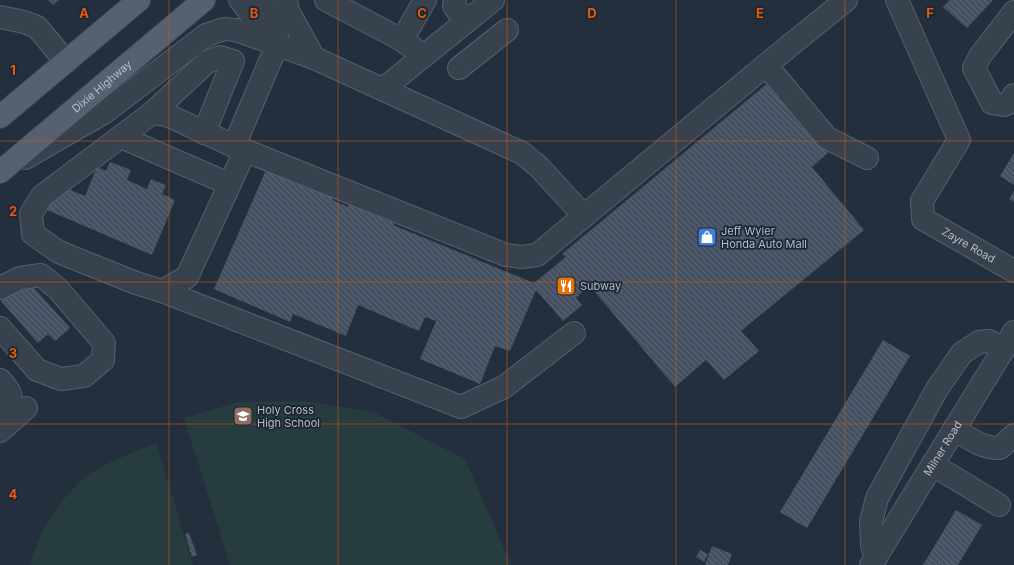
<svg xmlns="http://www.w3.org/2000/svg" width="1014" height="565" viewBox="0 0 1014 565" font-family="Inter,sans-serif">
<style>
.pitch{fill:#263c3f}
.building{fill:url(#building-back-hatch)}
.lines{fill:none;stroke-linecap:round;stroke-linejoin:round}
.minor-casing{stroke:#565f6c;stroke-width:24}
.major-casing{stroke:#414a57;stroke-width:24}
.minor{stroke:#38414e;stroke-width:22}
.major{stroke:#56606e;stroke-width:22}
.grid{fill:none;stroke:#e8590c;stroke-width:1;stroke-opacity:0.55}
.labels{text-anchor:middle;stroke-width:3.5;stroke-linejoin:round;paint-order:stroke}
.street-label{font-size:11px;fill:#b4bcc9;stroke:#1d2633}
.poi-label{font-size:11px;fill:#b4bcc9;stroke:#1d2633;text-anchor:start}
.grid-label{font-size:13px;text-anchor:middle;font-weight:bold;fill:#e8590c;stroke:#1d2633;stroke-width:3.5;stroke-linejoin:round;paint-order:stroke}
</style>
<defs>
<pattern id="building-back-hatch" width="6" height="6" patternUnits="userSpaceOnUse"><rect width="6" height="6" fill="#455162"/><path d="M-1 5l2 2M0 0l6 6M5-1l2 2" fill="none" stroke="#5d6877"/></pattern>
</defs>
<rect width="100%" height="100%" fill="#242f3e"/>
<!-- pitch -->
<g class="pitch">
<path d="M305 401 373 412 465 459 511 565H230L184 418 238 402Z"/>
<path d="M156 443 193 565H30C38 536 52 510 73 489 78 484 82 479 87 476 107 461 133 453 156 443Z"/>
</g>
<!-- building -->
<g class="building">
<path d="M48 0H59L53 5Z"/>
<path d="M950 0H993L967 28 943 7Z"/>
<path d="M768 83 828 153 812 167 864 230 741 331 759 351 724 380 706 360 675 387 589 285 576 298 582 305 563 321 536 290 510 351 495 346 480 384 420 359 436 321 425 317 419 331 358 305 346 336 293 314 290 322 214 289 266 170 333 198 332 200 348 207 349 204 394 223 393 225 534 283 566 257 562 254Z"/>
<path d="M1014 153V185L1000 176Z"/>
<path d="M110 162 131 170 127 180 147 189 151 179 166 185 162 194 175 200 152 255 47 210 58 185 85 196 97 167 106 171Z"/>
<path d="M1014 191V202L1009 199Z"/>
<path d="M26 279 70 328 55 341 48 334 38 343 1 301Z"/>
<path d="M883 340 910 356 807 528 780 512Z"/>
<path d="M956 510 982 525 958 565H923Z"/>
<path d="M189 533 197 555 192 557 185 534Z"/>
<path d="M712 546 732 554 728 565H705Z"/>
<path d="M700 550 708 554 704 562 696 557Z"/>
</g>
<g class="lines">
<!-- minor casing -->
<g class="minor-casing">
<g id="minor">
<path d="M240 0 261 27 277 33"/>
<path d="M260 0 275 19 277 45 234 146 506 255 522 257 537 255 584 216"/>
<path d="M286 0 288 11 314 58"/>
<path d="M326 0 402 40 424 56"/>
<path d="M455 0 454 6 466 22"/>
<path id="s1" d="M897 0 959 140 922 201 923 219 1014 271"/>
<path d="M1014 12 980 56 974 68 992 103 1004 105 1010 102 1014 95"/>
<path d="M0 17 24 22 37 27 66 62"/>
<path d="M402 40 425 0"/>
<path d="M766 65 827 138 867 158"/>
<path d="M459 68 507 30"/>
<path d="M383 89 493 0"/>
<path d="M152 113 207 62 220 57 233 61 204 133"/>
<path d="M121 137 229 184"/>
<path d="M234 146 167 115 152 113 42 196 31 214 33 234 59 252 136 283 162 291 187 277 245 151"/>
<path d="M25 158 105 112 206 35 224 29 236 30 314 58 522 153 539 167 584 216 766 65 846 0"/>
<path d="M0 288 20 278 41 275 58 289 104 343 103 360 84 376 61 379 37 370 0 328"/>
<path d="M162 291 461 407 504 387 574 333"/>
<path d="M0 380C13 394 15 399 0 413"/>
<path d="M954 429C969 438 983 449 1000 448L1014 435"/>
<path d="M0 431 26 408"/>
<path d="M933 465 999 505"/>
<path d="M876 558 872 545 871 522 877 498 937 389 962 353 979 342 989 341 1004 348"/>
<path id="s2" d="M871 565 1014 332"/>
</g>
</g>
<!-- major casing -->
<g class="major-casing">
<g id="major">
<path d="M0 117 139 0"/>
<path id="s3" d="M0 172 204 0"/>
</g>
</g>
<!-- minor -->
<use href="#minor" class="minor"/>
<!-- major -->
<use href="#major" class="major"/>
</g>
<!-- grid -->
<path class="grid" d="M169 0V565M338 0V565M507 0V565M676 0V565M845 0V565M0 141H1014M0 282H1014M0 424H1014"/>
<!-- icons -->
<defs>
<g id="shop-square" transform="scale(1)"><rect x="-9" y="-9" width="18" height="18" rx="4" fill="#3f7fe0" stroke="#1d2633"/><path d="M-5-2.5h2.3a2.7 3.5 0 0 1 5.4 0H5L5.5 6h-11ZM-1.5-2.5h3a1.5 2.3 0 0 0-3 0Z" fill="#fff"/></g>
<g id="restaurant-square" transform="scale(1)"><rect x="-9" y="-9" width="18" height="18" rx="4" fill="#e8710a" stroke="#1d2633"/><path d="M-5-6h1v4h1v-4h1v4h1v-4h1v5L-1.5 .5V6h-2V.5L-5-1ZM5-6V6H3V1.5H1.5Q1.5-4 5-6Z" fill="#fff"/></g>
<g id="school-square" transform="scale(1)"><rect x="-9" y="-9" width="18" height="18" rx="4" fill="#8d6e63" stroke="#1d2633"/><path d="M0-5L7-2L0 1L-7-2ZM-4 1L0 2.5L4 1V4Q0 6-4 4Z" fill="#fff"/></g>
</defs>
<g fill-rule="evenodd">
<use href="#shop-square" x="707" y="237"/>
<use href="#restaurant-square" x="566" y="286"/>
<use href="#school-square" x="243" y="416"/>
</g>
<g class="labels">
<!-- street labels -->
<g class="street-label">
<text dy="4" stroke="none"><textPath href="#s3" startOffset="133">Dixie Highway</textPath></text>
<text dy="4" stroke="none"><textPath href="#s1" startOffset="295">Zayre Road</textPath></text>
<text dy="4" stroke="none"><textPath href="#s2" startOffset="137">Milner Road</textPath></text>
</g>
<!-- poi labels -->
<g class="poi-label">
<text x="721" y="235">Jeff Wyler<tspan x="721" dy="13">Honda Auto Mall</tspan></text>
<text x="580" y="290">Subway</text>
<text x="257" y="414">Holy Cross<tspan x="257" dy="13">High School</tspan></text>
</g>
</g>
<g class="grid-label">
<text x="84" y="18">A</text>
<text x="254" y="18">B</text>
<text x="422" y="18">C</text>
<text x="592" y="18">D</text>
<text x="760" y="18">E</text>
<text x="930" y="18">F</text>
<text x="13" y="75">1</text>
<text x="13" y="216">2</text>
<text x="13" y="358">3</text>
<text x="13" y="499">4</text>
</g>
</svg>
